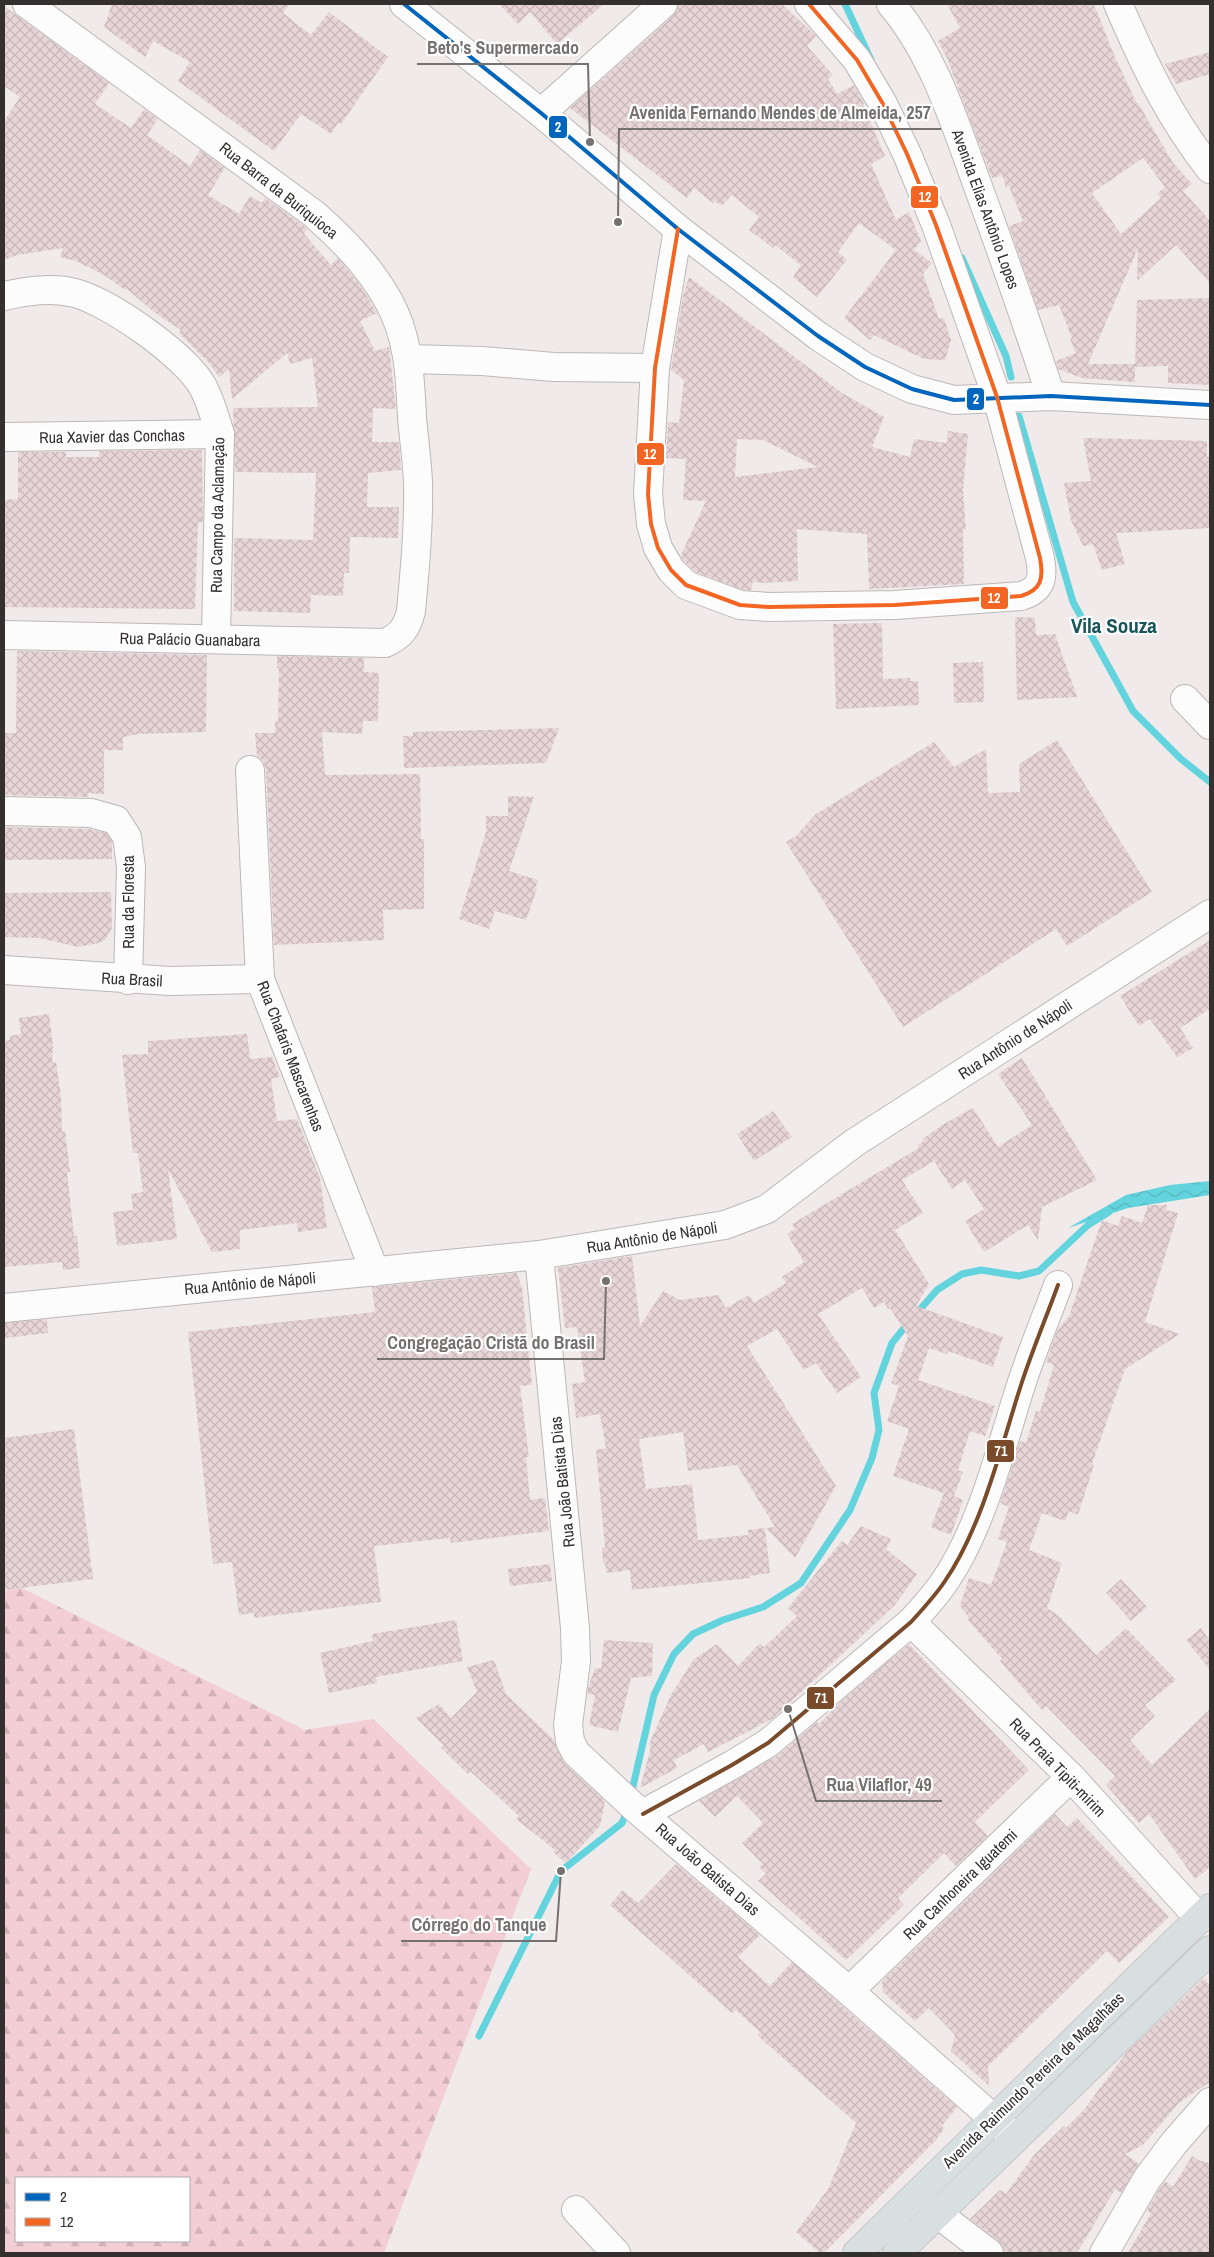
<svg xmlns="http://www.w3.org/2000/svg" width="1214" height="2257" viewBox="0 0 1214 2257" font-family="'Archivo Narrow',sans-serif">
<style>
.forest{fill:url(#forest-firs);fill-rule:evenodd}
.water{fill:url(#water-waves)}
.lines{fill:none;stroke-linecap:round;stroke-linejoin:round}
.stream{stroke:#63d4dd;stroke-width:7}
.building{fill:url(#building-cross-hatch);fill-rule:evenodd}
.minor-casing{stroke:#bdb7b8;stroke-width:30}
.major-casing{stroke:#c9c6c6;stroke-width:30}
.minor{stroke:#fdfcfc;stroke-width:28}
.major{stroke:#d7dfe0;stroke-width:28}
.bus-1-casing{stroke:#fff;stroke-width:8}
.bus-2-casing{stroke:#fff;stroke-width:8}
.bus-3-casing{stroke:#fff;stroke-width:8}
.bus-1{stroke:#0065bd;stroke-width:4}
.bus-2{stroke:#f26522;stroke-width:4}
.bus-3{stroke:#7a4b2a;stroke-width:4}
.labels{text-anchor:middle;stroke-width:4.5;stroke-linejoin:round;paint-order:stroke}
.street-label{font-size:16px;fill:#353030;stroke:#fff}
.district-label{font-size:21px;font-weight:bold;fill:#185459;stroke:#fff}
.leader{fill:none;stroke:#767171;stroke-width:2}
.callout-dot{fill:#767171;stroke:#fff;stroke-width:2}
.callout-label{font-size:18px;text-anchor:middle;font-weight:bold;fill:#767171;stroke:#fff;stroke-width:4.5;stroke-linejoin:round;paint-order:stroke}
.line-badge{stroke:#fff;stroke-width:2}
.badge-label{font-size:14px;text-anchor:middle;font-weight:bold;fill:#fff}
</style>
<defs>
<pattern id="forest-firs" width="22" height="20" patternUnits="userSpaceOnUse" patternTransform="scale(1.25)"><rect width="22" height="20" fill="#f3ced5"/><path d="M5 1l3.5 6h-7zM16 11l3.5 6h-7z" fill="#d1b1b7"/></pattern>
<pattern id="water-waves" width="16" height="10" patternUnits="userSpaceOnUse" patternTransform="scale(1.25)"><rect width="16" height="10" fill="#63d4dd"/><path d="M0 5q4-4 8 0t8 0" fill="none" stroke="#57b6be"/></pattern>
<pattern id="building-cross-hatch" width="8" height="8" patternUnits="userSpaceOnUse" patternTransform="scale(1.25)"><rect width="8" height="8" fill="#e8d5d8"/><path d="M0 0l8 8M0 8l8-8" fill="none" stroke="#c8b7ba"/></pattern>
</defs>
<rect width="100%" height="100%" fill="#f0eaea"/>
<!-- forest -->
<path class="forest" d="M16 1585 305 1730 373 1719 531 1869 384 2253H4V1592ZM16 2178H189V2241H16Z"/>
<!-- water -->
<path class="water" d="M1210 1181V1195L1128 1208 1068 1228 1126 1195 1170 1185Z"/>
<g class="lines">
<!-- stream -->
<g class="stream">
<path d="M845 4 871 60"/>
<path d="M962 258 1006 356 1011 377"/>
<path d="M1019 416 1073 602 1133 711 1181 759 1210 782"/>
<path d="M916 1314 937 1290 962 1274 981 1270 1019 1276 1039 1271 1088 1225 1109 1212"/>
<path d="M631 1795 654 1695 674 1654 693 1634 723 1620 763 1607 801 1583 850 1510 872 1458 879 1430 874 1393 892 1343 909 1322"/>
<path d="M479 2036 561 1871 622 1823 628 1808"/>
</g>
</g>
<!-- building -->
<g class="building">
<path d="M112 4H289L283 13 311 35 329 12 388 57 341 124 338 123 331 134 301 114 274 151 178 81 190 62 153 41 145 57 104 27Z"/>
<path d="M499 4H604L557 44 530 12 518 24Z"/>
<path d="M678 4H782L816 36 807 46 833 75 828 79 837 94 854 85 864 104 863 105 885 156 871 164 896 220 909 212 921 241 914 250 932 263 923 274 939 319 944 318 951 340 945 360 924 359 874 335 870 340 844 318 896 250 859 223 838 252 847 260 817 297 793 277 801 265 775 245 773 248 749 230 759 217 732 195 722 206 715 201 713 203 694 188 687 198 570 108 673 16Z"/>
<path d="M947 4H1094L1114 55 1137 104 1138 103 1173 163 1192 184 1183 191 1210 221V283L1176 245 1137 281 1138 248 1088 364H1135V382L1082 378 1058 369 1056 361 1076 353 1070 339 1072 338 1059 305 1038 310 1009 226 1023 221 1009 186 1006 187 1002 175 992 178 947 58 938 41 960 28ZM1143 158 1165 187 1157 194 1161 198 1121 234 1092 193Z"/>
<path d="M4 6 109 83 95 104 131 128 144 109 158 119 147 135 190 166 200 150 225 168 208 195 239 214 250 196 262 203 265 198 304 226 307 229 304 234 331 265 338 258 360 285 374 308 377 313 360 321 375 351 389 347 396 409 373 408 372 442H399L401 470 368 473 367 507H399L398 538 350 537 349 573H344L343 596 311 595 310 613 234 611V538L313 540 316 473 235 472 233 408 318 407 312 358 290 364 287 353 232 399 229 369 219 377 210 364 179 333 181 330 154 312 126 288 125 290 104 275 76 261 60 257 63 248 17 255 4 260V121L20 97 4 86Z"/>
<path d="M1210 52V74L1176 84 1165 64Z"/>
<path d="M689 277 842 393 884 417 872 447 910 457 914 439 947 443 948 431 968 434 963 490 966 530H963L964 584 869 589 867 534 797 529 798 581 761 583 753 581 751 590H743L695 572 683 560 681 555 706 501 683 500 686 459 666 458 668 422 679 423 684 380 671 370 683 296ZM737 439 763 440 818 467 735 477Z"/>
<path d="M1210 298V385L1168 383V366L1135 367 1137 300Z"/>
<path d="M1083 438 1207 441V457H1210V528L1116 533 1125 564 1102 570 1093 544 1083 546 1071 520 1064 483 1091 481Z"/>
<path d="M202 450 203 522H198L195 609 4 607V500L18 499V452H66V457H99V451Z"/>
<path d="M1015 617 1035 618 1036 635 1055 634 1077 697 1017 700Z"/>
<path d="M882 623 883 679 910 678V681H918L919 705 836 709 833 624Z"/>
<path d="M17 651 207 655 206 732 139 734 123 737V750H104V794L87 793 89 797 4 795V733H16Z"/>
<path d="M277 656 364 658V672L379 673 378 721H363L362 734 322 732 325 775 420 774 421 839H424V909L383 910 384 940 274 945 266 769 263 761 257 756 255 733H275V721L278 722 279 668H277Z"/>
<path d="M983 662 984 702 954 703 953 663Z"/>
<path d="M559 728 546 763 404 768 403 736H413V732Z"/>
<path d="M1057 740 1152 892 1067 946 1056 929 903 1027 786 842 796 836 816 814 934 742 954 767 986 749 988 793 1020 792 1019 764Z"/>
<path d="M508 796 534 797 509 871 538 880 535 888 537 889 526 920 495 911 489 929 459 919 486 832V816H508Z"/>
<path d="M4 827 89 829 106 833 112 842V859L4 860Z"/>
<path d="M111 892 112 928 105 940 98 943 78 947 40 938 4 937V893Z"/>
<path d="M1210 940V1009L1180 1028 1193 1048 1177 1057 1150 1019 1139 1026 1120 996Z"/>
<path d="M49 1014 53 1045 52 1063 56 1062 61 1096 62 1132 65 1131 70 1172H67L74 1236H77L80 1268 63 1270 62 1262 4 1267V1041L10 1040 9 1036 21 1034 19 1018Z"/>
<path d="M247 1034 250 1059 272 1057 280 1077 271 1079 277 1121 297 1119 320 1178 327 1228 298 1232 297 1223 240 1230V1249L212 1252 168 1169 177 1239 117 1246 113 1212 133 1210 131 1194 143 1192 138 1153H133L122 1055 148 1054V1041Z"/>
<path d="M1022 1058 1097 1180 1042 1207 1038 1240 1028 1225 984 1252 965 1221 984 1209 965 1180 952 1189 934 1161 902 1180 923 1213 895 1230 929 1284 916 1306 1003 1337 993 1367 948 1351 947 1354 929 1348 918 1380 995 1406 985 1436 970 1431 958 1470 963 1472 954 1496 963 1500 951 1535 931 1527 944 1493 893 1476 909 1429 887 1421 899 1386 891 1383 908 1336 890 1308 888 1309 884 1302 874 1308 862 1288 818 1314 861 1377 837 1393 816 1363 804 1370 777 1329 747 1346 836 1486 795 1558 766 1528 775 1527 737 1465 688 1471 683 1432 639 1439 646 1489 692 1484 698 1540 748 1535V1530L765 1528 770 1573 750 1576 751 1578 632 1590 630 1570 607 1573 605 1563H603L602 1548 605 1547 596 1450 606 1448 600 1414 576 1418 572 1384 585 1382 577 1327 565 1328 558 1268 632 1256 640 1326 663 1291 680 1300 718 1295 726 1308 749 1295 754 1303 786 1283 782 1277 804 1262 787 1234 795 1229 792 1224 919 1148 917 1145 923 1142 922 1139 944 1124 973 1108 998 1147 1032 1125 998 1074Z"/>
<path d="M773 1111 792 1137 754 1161 737 1134Z"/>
<path d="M1148 1205H1167L1166 1210 1178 1213 1145 1322 1180 1334 1125 1369 1092 1464 1094 1465 1078 1515 1069 1511 1065 1521 1042 1513 1029 1550 1062 1563 1047 1608 1059 1616 1096 1655 1126 1628 1176 1680 1145 1705 1155 1716 1130 1740 1152 1765 1210 1709V1867L1195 1879 1149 1814 1139 1823 1106 1785 1115 1776 1046 1706 1042 1710 1000 1661 1002 1659 968 1620 969 1618 960 1606 969 1578 991 1585 1007 1542 998 1539 1009 1507 1000 1503 1020 1441 1026 1443 1036 1411 1040 1412 1054 1365 1046 1362 1057 1331 1069 1316 1102 1220 1118 1226 1122 1216 1142 1223Z"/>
<path d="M517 1273 522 1288 532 1385 520 1386 529 1457H526L530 1500 545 1498 549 1531 451 1543 450 1538 374 1546 381 1602 254 1618V1613L239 1615 232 1562 213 1564 188 1332 375 1312 372 1287Z"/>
<path d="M47 1319 48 1333 4 1338V1323Z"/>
<path d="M74 1429 93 1579 4 1590V1438Z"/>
<path d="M861 1526 891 1539 886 1549 917 1574 895 1605 772 1719 708 1752 704 1744 674 1760 677 1768 640 1788 651 1747 649 1744 671 1695 694 1659 717 1644 738 1666 760 1643 764 1647 797 1616 788 1608 842 1541 847 1545Z"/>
<path d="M550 1564 552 1581 510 1586 508 1569Z"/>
<path d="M1121 1579 1147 1607 1131 1621 1106 1593Z"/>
<path d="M456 1620 463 1661 376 1677 377 1683 329 1693 320 1653 373 1641 372 1634Z"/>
<path d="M1201 1628 1210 1641V1670L1186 1640Z"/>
<path d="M604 1640 653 1643 652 1676 631 1678 618 1732 589 1725 595 1695 588 1694V1688L595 1668 601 1669Z"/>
<path d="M909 1644 1029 1770 975 1822 988 1836 956 1866 944 1853 898 1898 904 1905 846 1960 758 1881 766 1874 759 1867 763 1864 742 1843 763 1823 737 1796 715 1817 699 1801 778 1755 817 1722 819 1724 841 1701Z"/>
<path d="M494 1660 506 1694 554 1740 565 1764 605 1801 600 1826 566 1863 553 1852 555 1850 516 1819 519 1816 470 1771 468 1774 441 1748 444 1746 416 1718 439 1704 451 1718 477 1692 467 1667Z"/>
<path d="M1055 1814 1067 1827 1077 1818 1169 1917 1119 1963 1107 1951 988 2066 989 2086 951 2051 955 2035 929 2008 915 2021 883 1992 882 1981Z"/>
<path d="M676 1864 760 1935 738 1957 770 1986 792 1962 957 2107 942 2126 944 2129 936 2140 824 2253H820L796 2232 828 2189 856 2123 757 2035 760 2032 736 2010 732 2013 610 1905 622 1890 638 1903Z"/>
<path d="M1204 1978 1210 1986V2082L1180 2102 1143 2145 1125 2154 1139 2164 1121 2193 1115 2189 1077 2253H1004L999 2241 970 2219 1000 2190 1006 2194 1034 2155 1064 2126 1066 2128 1083 2111 1126 2053Z"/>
<path d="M1192 2156 1201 2161 1210 2163V2253H1128L1151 2213 1147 2210 1160 2188 1165 2181 1173 2187Z"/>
</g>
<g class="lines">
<!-- minor casing -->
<g class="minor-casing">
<g id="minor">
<path d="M404 4 541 113 678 229 818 336 865 367 912 389 954 400 1051 396 1210 405"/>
<path d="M891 4C933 54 954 120 976 181 1002 252 1027 324 1051 396"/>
<path d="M1118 4C1144 64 1169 117 1210 169"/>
<path d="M541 113 663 4"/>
<path d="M678 229 655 368 648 494 651 524 658 548 671 570 686 585 740 605 769 607 895 605 1021 596C1041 590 1044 579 1040 558L997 397 936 225 907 154 883 104 857 60 809 4"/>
<path d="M4 296C27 291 52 287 75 293 111 303 185 355 203 387 211 402 215 418 220 434L216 638"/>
<path d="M409 359 482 361 554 367 655 368"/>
<path d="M4 437 220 434"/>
<path d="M4 635 385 643C401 636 407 628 411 611 415 568 419 525 418 482 417 461 414 439 412 418 410 376 409 337 388 300 369 266 343 240 314 214L27 4"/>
<path d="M1185 699 1210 725"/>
<path d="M250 770 260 979 375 1272"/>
<path d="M4 811 91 813 116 820 127 837 131 867 128 980"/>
<path d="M4 970 170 981 260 979"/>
<path d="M539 1255 575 1628 576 1661 568 1725 570 1741 576 1753 634 1807 849 1991 1012 2135"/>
<path d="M4 1308 539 1255 725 1225 767 1209 854 1143 1210 914"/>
<path d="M911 1622 1071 1777 1200 1919"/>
<path d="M643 1814 732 1765 768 1743 911 1622C923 1609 935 1596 945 1581 982 1527 1001 1447 1021 1385 1032 1351 1046 1318 1058 1285"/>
<path d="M849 1991 1071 1777"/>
<path d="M576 2210 616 2253"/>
<path d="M938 2214 989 2253"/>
<path d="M1104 2253 1147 2179 1174 2143 1210 2102"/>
</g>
</g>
<!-- major casing -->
<g class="major-casing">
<g id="major">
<path d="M857 2253 1210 1908"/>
<path d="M897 2253 1210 1950"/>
</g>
</g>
<!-- minor -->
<use href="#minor" class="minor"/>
<!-- major -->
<use href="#major" class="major"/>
<!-- bus-1 casing -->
<g class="bus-1-casing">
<path id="bus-1" d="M404 4 541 113 678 229 818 336 865 367 912 389 954 400 1051 396 1210 405"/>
</g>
<!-- bus-2 casing -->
<g class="bus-2-casing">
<path id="bus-2" d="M678 229 655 368 648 494 651 524 658 548 671 570 686 585 740 605 769 607 895 605 1021 596C1041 590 1044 579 1040 558L997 397 936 225 907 154 883 104 857 60 809 4"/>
</g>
<!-- bus-3 casing -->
<g class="bus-3-casing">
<path id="bus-3" d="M643 1814 732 1765 768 1743 911 1622C923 1609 935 1596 945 1581 982 1527 1001 1447 1021 1385 1032 1351 1046 1318 1058 1285"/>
</g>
<!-- bus-1 -->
<use href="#bus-1" class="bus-1"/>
<!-- bus-2 -->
<use href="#bus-2" class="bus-2"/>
<!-- bus-3 -->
<use href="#bus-3" class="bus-3"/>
</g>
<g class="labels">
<!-- street labels -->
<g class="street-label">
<text transform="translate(279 190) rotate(38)" y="6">Rua Barra da Buriquioca</text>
<text transform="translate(986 209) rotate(70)" y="6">Avenida Elias Antônio Lopes</text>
<text transform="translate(112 436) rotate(-1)" y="6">Rua Xavier das Conchas</text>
<text transform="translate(217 515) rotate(-89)" y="6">Rua Campo da Aclamação</text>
<text transform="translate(190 639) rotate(1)" y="6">Rua Palácio Guanabara</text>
<text transform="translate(128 902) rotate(-90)" y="6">Rua da Floresta</text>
<text transform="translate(132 979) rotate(3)" y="6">Rua Brasil</text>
<text transform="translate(1015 1039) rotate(-33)" y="6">Rua Antônio de Nápoli</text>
<text transform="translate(291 1056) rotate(69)" y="6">Rua Chafaris Mascarenhas</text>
<text transform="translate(652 1237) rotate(-9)" y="6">Rua Antônio de Nápoli</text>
<text transform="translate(250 1283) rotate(-5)" y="6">Rua Antônio de Nápoli</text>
<text transform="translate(562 1482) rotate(-96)" y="6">Rua João Batista Dias</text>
<text transform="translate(1058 1767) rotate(46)" y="6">Rua Praia Tipiti-mirim</text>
<text transform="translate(708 1869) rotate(41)" y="6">Rua João Batista Dias</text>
<text transform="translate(960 1884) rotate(-44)" y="6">Rua Canhoneira Iguatemi</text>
<text transform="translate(1033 2080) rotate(-44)" y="6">Avenida Raimundo Pereira de Magalhães</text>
</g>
<!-- district labels -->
<g class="district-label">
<text x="1114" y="633">Vila Souza</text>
</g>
</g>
<!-- callouts -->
<path class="leader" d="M590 142L588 64H417M618 222L619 129H941M606 1281L604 1359H377M788 1709L816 1801H942M561 1871L556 1941H401"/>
<g class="callout-dot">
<circle cx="590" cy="142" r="5"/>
<circle cx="618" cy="222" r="5"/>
<circle cx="606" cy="1281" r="5"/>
<circle cx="788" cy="1709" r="5"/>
<circle cx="561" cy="1871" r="5"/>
</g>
<g class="callout-label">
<text x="503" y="54">Beto's Supermercado</text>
<text x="780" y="119">Avenida Fernando Mendes de Almeida, 257</text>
<text x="491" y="1349">Congregação Cristã do Brasil</text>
<text x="879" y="1791">Rua Vilaflor, 49</text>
<text x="479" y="1931">Córrego do Tanque</text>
</g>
<g class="line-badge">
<rect x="548" y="115" width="20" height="24" rx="5" fill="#0065bd"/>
<rect x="910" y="185" width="29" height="24" rx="5" fill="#f26522"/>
<rect x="966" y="387" width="19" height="24" rx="5" fill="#0065bd"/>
<rect x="636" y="442" width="29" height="24" rx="5" fill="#f26522"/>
<rect x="980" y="586" width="29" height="24" rx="5" fill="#f26522"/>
<rect x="986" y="1439" width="29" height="24" rx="5" fill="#7a4b2a"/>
<rect x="806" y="1686" width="29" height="24" rx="5" fill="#7a4b2a"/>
</g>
<g class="badge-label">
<text x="558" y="132">2</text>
<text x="925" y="202">12</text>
<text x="976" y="404">2</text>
<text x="650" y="459">12</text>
<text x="994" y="603">12</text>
<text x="1001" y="1456">71</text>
<text x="821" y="1703">71</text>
</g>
<!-- border -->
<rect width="1214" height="2257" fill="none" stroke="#353030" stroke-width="10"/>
<!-- legend -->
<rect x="15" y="2177" width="175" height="65" fill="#ffffff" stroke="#aeacac"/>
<rect x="25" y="2193" width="25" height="8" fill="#0065bd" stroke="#aeacac"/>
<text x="60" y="2202" font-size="15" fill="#353030">2</text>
<rect x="25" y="2218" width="25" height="8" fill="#f26522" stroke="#aeacac"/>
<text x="60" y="2227" font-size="15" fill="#353030">12</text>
</svg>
